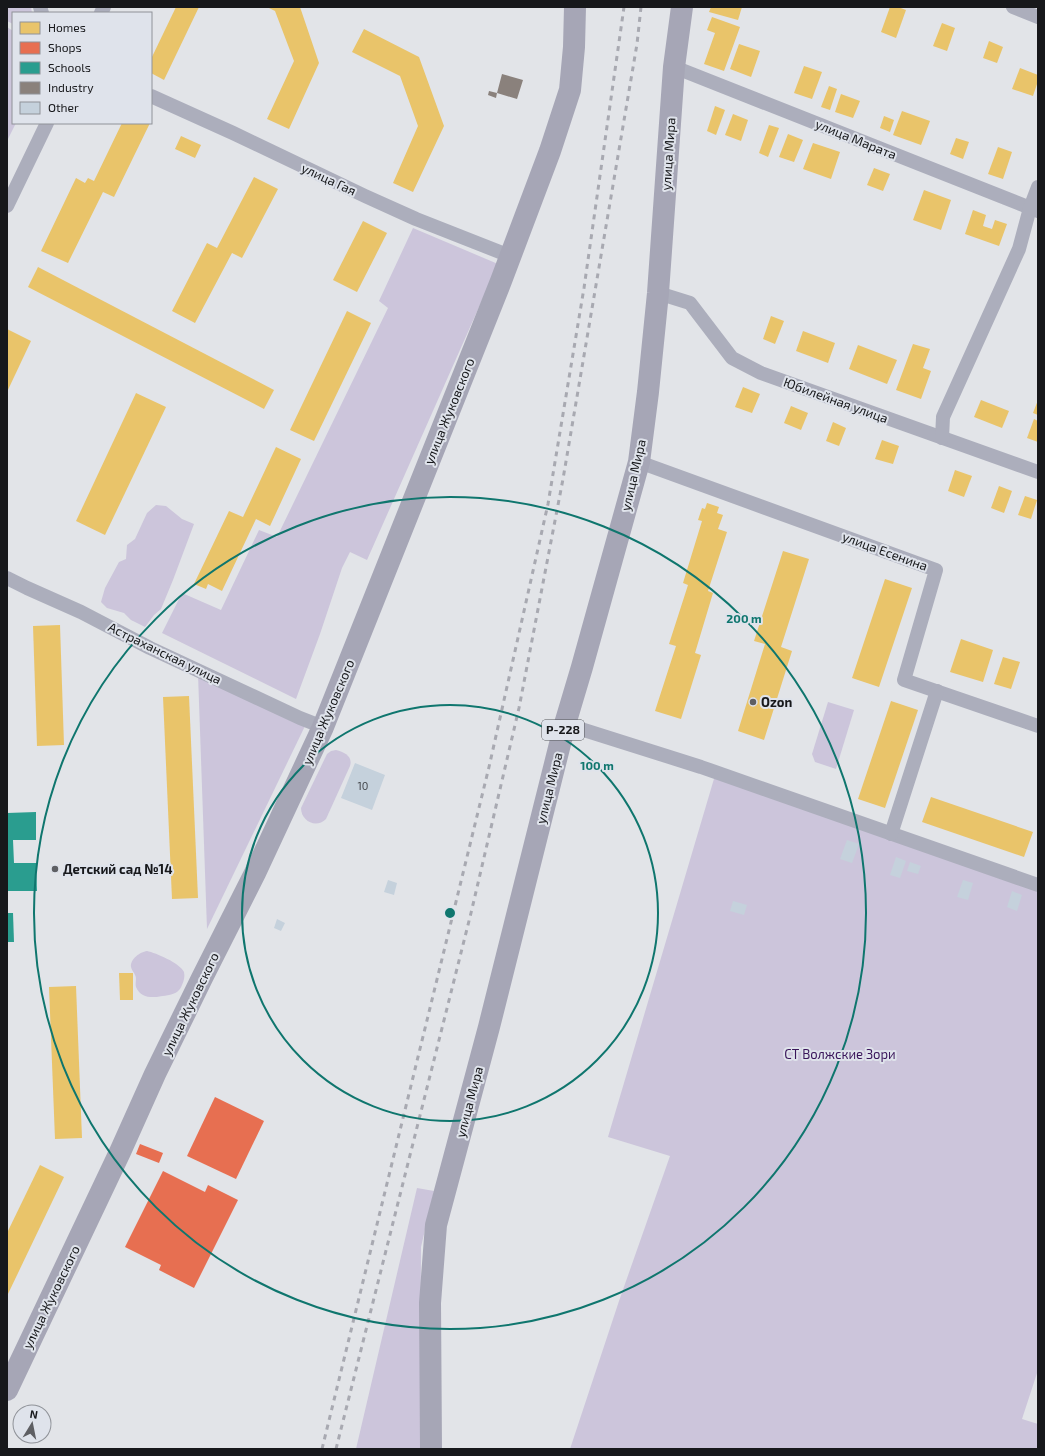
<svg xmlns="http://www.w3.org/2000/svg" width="1045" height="1456" viewBox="0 0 1045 1456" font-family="'Exo 2',sans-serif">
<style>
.green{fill:#ccc5db}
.homes{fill:#e9c46a}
.shops{fill:#e76f51}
.schools{fill:#2a9d8f}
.industry{fill:#8a817c}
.building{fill:#c5d1dc}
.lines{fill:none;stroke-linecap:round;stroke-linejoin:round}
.minor{stroke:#acaebc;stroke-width:14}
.primary{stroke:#a6a6b6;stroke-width:22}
.rail{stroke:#a8a9b1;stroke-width:3;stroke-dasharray:5 5;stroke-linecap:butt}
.ring{fill:none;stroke:#0f766e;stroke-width:2}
.poi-dot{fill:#5e5f63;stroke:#dfe3eb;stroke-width:1.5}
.labels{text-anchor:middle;stroke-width:4;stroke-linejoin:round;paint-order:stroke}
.number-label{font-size:11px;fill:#44474c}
.shield{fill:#dfe3eb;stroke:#535559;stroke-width:1}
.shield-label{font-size:12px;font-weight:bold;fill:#17181b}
.street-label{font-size:13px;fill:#17181b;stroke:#dfe3eb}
.poi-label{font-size:13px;font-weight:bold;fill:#17181b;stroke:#dfe3eb;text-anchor:start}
.park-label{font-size:13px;fill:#39155a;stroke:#dfe3eb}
.centre{fill:#0f766e;stroke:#dfe3eb;stroke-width:2}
.ring-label{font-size:12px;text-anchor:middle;font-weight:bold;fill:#0f766e;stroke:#dfe3eb;stroke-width:4;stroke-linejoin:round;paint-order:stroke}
</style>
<rect width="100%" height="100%" fill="#e2e4e8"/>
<!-- green -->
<g class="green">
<path d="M7 7H31L32 13H13V24L7 21Z"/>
<path d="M7 27 13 31V123H16L7 141Z"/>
<path d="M413 228 498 264 367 560 350 552 342 568 320 634 296 699 162 633 182 593 221 610 259 530 277 537 388 308 379 301Z"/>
<path d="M156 505 166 506 182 519 194 524 173 580 161 609 154 615 145 627 131 620 124 613 107 608 101 602 105 588 119 562 126 559 127 545 135 539 147 513Z"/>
<path d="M198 674 305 726 207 929Z"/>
<path d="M828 702 854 710 836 769 815 762 812 754Z"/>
<path d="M336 750C345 752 353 757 350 766L326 819C316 829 301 821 301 808L327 754 331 751Z"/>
<path d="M716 772 1038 885V1370L1022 1419 1038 1424V1449H570L619 1301 670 1156 608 1137Z"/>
<path d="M147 951C156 953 180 963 184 972 185 976 184 981 182 985 180 991 175 994 169 995 157 997 142 1001 136 987 135 983 137 978 135 975 134 972 132 971 131 967 130 959 140 952 147 951Z"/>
<path d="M417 1188 434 1191 421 1247 420 1449H356Z"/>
</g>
<!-- homes -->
<g class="homes">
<path d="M176 7H199L164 80 151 73V59Z"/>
<path d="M267 7H300L319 63 289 129 267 119 294 61 275 11Z"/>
<path d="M711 7H742L738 20 709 12Z"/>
<path d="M890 7H898L906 10 896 38 881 32Z"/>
<path d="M712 17 740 27 724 71 704 64 715 33 707 30Z"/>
<path d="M942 23 955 28 947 51 933 46Z"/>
<path d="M364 29 419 57 444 126 413 192 393 183 418 126 400 76 352 52Z"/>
<path d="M989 41 1003 47 997 63 983 58Z"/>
<path d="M739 44 760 51 751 77 730 69Z"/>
<path d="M804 66 822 72 812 99 794 93Z"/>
<path d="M1020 68 1038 75V81L1033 96 1012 89Z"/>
<path d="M829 86 837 89 830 110 821 107Z"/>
<path d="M841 94 860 101 853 118 835 112Z"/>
<path d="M715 106 725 110 716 135 707 131Z"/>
<path d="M902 111 930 121 921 145 893 135Z"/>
<path d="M733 114 748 120 741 141 725 135Z"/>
<path d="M884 116 894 120 890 132 880 128Z"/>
<path d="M122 123H150L114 197 103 192 68 263 41 251 76 178 85 183 88 178 94 181Z"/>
<path d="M769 125 779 128 768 157 759 153Z"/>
<path d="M788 134 803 140 794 162 779 157Z"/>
<path d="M181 136 201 145 195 158 175 149Z"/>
<path d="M956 138 969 142 963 159 950 154Z"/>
<path d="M813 143 840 152 831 179 803 169Z"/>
<path d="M998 147 1012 152 1003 179 988 174Z"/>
<path d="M874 168 890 174 883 191 867 185Z"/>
<path d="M254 177 278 189 242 258 232 253 195 323 172 311 207 243 217 248Z"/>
<path d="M924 190 951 200 941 230 913 220Z"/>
<path d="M973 210 986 215 983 226 992 229 995 220 1007 224 999 246 965 234Z"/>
<path d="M363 221 387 233 357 292 333 280Z"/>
<path d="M38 267 274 390 264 409 28 287Z"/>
<path d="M347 311 371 323 314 441 290 430Z"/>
<path d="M771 316 784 321 775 344 763 339Z"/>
<path d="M7 329 31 341 7 392Z"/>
<path d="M803 331 835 343 828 363 796 351Z"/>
<path d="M913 344 930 349 923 368 931 371 921 399 896 390Z"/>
<path d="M858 345 897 360 887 384 849 369Z"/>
<path d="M743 387 760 394 752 413 735 407Z"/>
<path d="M136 393 166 407 105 535 76 521Z"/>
<path d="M981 400 1009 411 1002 428 974 417Z"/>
<path d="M1038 400V415L1033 413Z"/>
<path d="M791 406 808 413 801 430 784 423Z"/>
<path d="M1034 419 1038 421V442L1027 438Z"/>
<path d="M833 422 846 428 839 446 826 441Z"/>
<path d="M882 440 899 446 893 464 875 459Z"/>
<path d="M276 447 301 459 270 526 256 519 222 591 208 584 206 589 194 584 229 511 243 517Z"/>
<path d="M955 470 972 476 964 497 948 491Z"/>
<path d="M999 486 1012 491 1004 513 991 508Z"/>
<path d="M1025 496 1037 500 1031 519 1018 515Z"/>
<path d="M707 503 719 507 717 513 723 515 718 529 727 532 708 591 713 593 695 653 701 655 681 719 655 711 676 646 669 644 688 585 683 583 702 521 698 520 702 508 705 509Z"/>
<path d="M783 551 809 559 781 647 792 651 764 740 738 731 765 644 754 641Z"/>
<path d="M885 579 912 588 879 687 852 678Z"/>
<path d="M60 625 64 745 37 746 33 626Z"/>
<path d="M961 639 993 650 983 682 950 672Z"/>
<path d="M1003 657 1020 662 1011 689 994 684Z"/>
<path d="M189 696 198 898 172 899 163 697Z"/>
<path d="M891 701 918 710 885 808 858 799Z"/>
<path d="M931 797 1033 832 1024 857 922 822Z"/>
<path d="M119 973H133V1000H120Z"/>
<path d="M76 986 82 1138 55 1139 49 987Z"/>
<path d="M40 1165 64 1177 7 1296V1233Z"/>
</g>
<!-- shops -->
<g class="shops">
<path d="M215 1097 264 1121 236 1179 187 1156Z"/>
<path d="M140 1144 163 1153 159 1163 136 1154Z"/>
<path d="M163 1171 205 1192 208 1185 238 1200 194 1288 159 1270 161 1265 125 1247Z"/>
</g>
<!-- schools -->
<g class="schools">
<path d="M36 812V840H13L14 863H36L37 891H7V813Z"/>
<path d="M7 913H13L14 942H7Z"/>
</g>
<!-- industry -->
<path class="industry" d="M502 74 523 80 517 99 497 93 496 98 488 95 489 91 497 93Z"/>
<!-- building -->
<g class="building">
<path d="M355 763 385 775 372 810 341 798Z"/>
<path d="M847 840 859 844 852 863 840 859Z"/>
<path d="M896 857 906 861 900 878 890 875Z"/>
<path d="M910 862 921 866 918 874 907 871Z"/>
<path d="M388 880 397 883 394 895 384 892Z"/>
<path d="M963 880 973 883 968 900 957 897Z"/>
<path d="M1012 891 1022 895 1017 911 1007 907Z"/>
<path d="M733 901 747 905 744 915 730 911Z"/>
<path d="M277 919 285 923 281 931 274 928Z"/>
</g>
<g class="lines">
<!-- minor -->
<g class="minor">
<path d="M40 7 42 13"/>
<path d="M1013 7 1038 17"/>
<path d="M101 13 104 7"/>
<path d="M674 67 1038 211"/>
<path d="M151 96 233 133 365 196 416 219 510 256"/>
<path d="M7 206 47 123"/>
<path d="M658 293 690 303 732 358 761 373 1038 472"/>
<path d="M942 438 943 417 1019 249 1030 208 1038 187"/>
<path d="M639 462 936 570 904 680 1038 726"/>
<path d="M7 578 27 588 81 612 150 648 300 718 323 727"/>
<path d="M565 724 701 767 1038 885"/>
<path d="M891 834 937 691"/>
</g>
<!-- primary -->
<g class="primary">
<path d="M7 1390 120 1152 155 1074 202 978 255 873 323 727 501 281 550 151 570 90 574 47 575 7"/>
<path d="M431 1449 430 1303 436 1225 489 1027 565 724 582 667 639 462 648 392 658 293 674 67 682 7"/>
</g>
<!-- rail -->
<g class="rail">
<path d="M322 1449 489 767 548 504 584 288 624 7"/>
<path d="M336 1449 471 913 519 708 563 479 637 44 641 7"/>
</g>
</g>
<!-- distance rings -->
<g class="ring">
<circle cx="450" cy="913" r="208"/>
<circle cx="450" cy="913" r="416"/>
</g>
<!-- markers -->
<g class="poi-dot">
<circle cx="753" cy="702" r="4"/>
<circle cx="55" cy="869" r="4"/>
</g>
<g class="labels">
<!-- number labels -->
<g class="number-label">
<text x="363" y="790">10</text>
</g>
<!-- shield labels -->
<rect class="shield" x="542" y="720" width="42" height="20" rx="3"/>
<g class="shield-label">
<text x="563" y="734">Р-228</text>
</g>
<!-- street labels -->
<g class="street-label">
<text transform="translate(856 139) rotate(22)" y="5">улица Марата</text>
<text transform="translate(668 154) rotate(-86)" y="5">улица Мира</text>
<text transform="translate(329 179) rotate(25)" y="5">улица Гая</text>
<text transform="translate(836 400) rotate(20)" y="5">Юбилейная улица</text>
<text transform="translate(449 411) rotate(-68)" y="5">улица Жуковского</text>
<text transform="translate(633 475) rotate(-77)" y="5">улица Мира</text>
<text transform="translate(885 551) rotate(20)" y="5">улица Есенина</text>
<text transform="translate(165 653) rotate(26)" y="5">Астраханская улица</text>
<text transform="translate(328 712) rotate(-67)" y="5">улица Жуковского</text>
<text transform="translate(549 788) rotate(-76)" y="5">улица Мира</text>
<text transform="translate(190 1004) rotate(-64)" y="5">улица Жуковского</text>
<text transform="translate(469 1102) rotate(-75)" y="5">улица Мира</text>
<text transform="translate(51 1297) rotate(-64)" y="5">улица Жуковского</text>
</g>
<!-- poi labels -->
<g class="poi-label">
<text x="761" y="707">Ozon</text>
<text x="63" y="874">Детский сад №14</text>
</g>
<!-- park labels -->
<g class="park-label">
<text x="840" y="1059">СТ Волжские Зори</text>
</g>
</g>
<circle cx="450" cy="913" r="6" class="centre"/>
<g class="ring-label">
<text x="744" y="623">200 m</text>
<text x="597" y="770">100 m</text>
</g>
<!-- border -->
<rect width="1045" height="1456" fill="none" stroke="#17181b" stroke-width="16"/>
<!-- legend -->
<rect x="12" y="12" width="140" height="112" fill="#dfe3eb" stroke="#8f9298"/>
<rect x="20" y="22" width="20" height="12" fill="#e9c46a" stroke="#8f9298"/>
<text x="48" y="32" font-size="12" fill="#17181b">Homes</text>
<rect x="20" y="42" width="20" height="12" fill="#e76f51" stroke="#8f9298"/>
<text x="48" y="52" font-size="12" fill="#17181b">Shops</text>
<rect x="20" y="62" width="20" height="12" fill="#2a9d8f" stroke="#8f9298"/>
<text x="48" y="72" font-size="12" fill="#17181b">Schools</text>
<rect x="20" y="82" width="20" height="12" fill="#8a817c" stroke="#8f9298"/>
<text x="48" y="92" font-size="12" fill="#17181b">Industry</text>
<rect x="20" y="102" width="20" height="12" fill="#c5d1dc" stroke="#8f9298"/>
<text x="48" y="112" font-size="12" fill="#17181b">Other</text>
<!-- north arrow -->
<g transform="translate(32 1424) rotate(10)"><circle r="19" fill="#dfe3eb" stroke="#8f9298"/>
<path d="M0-3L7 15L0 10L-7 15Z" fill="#5e5f63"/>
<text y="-6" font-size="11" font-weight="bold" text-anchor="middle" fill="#17181b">N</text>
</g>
</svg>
